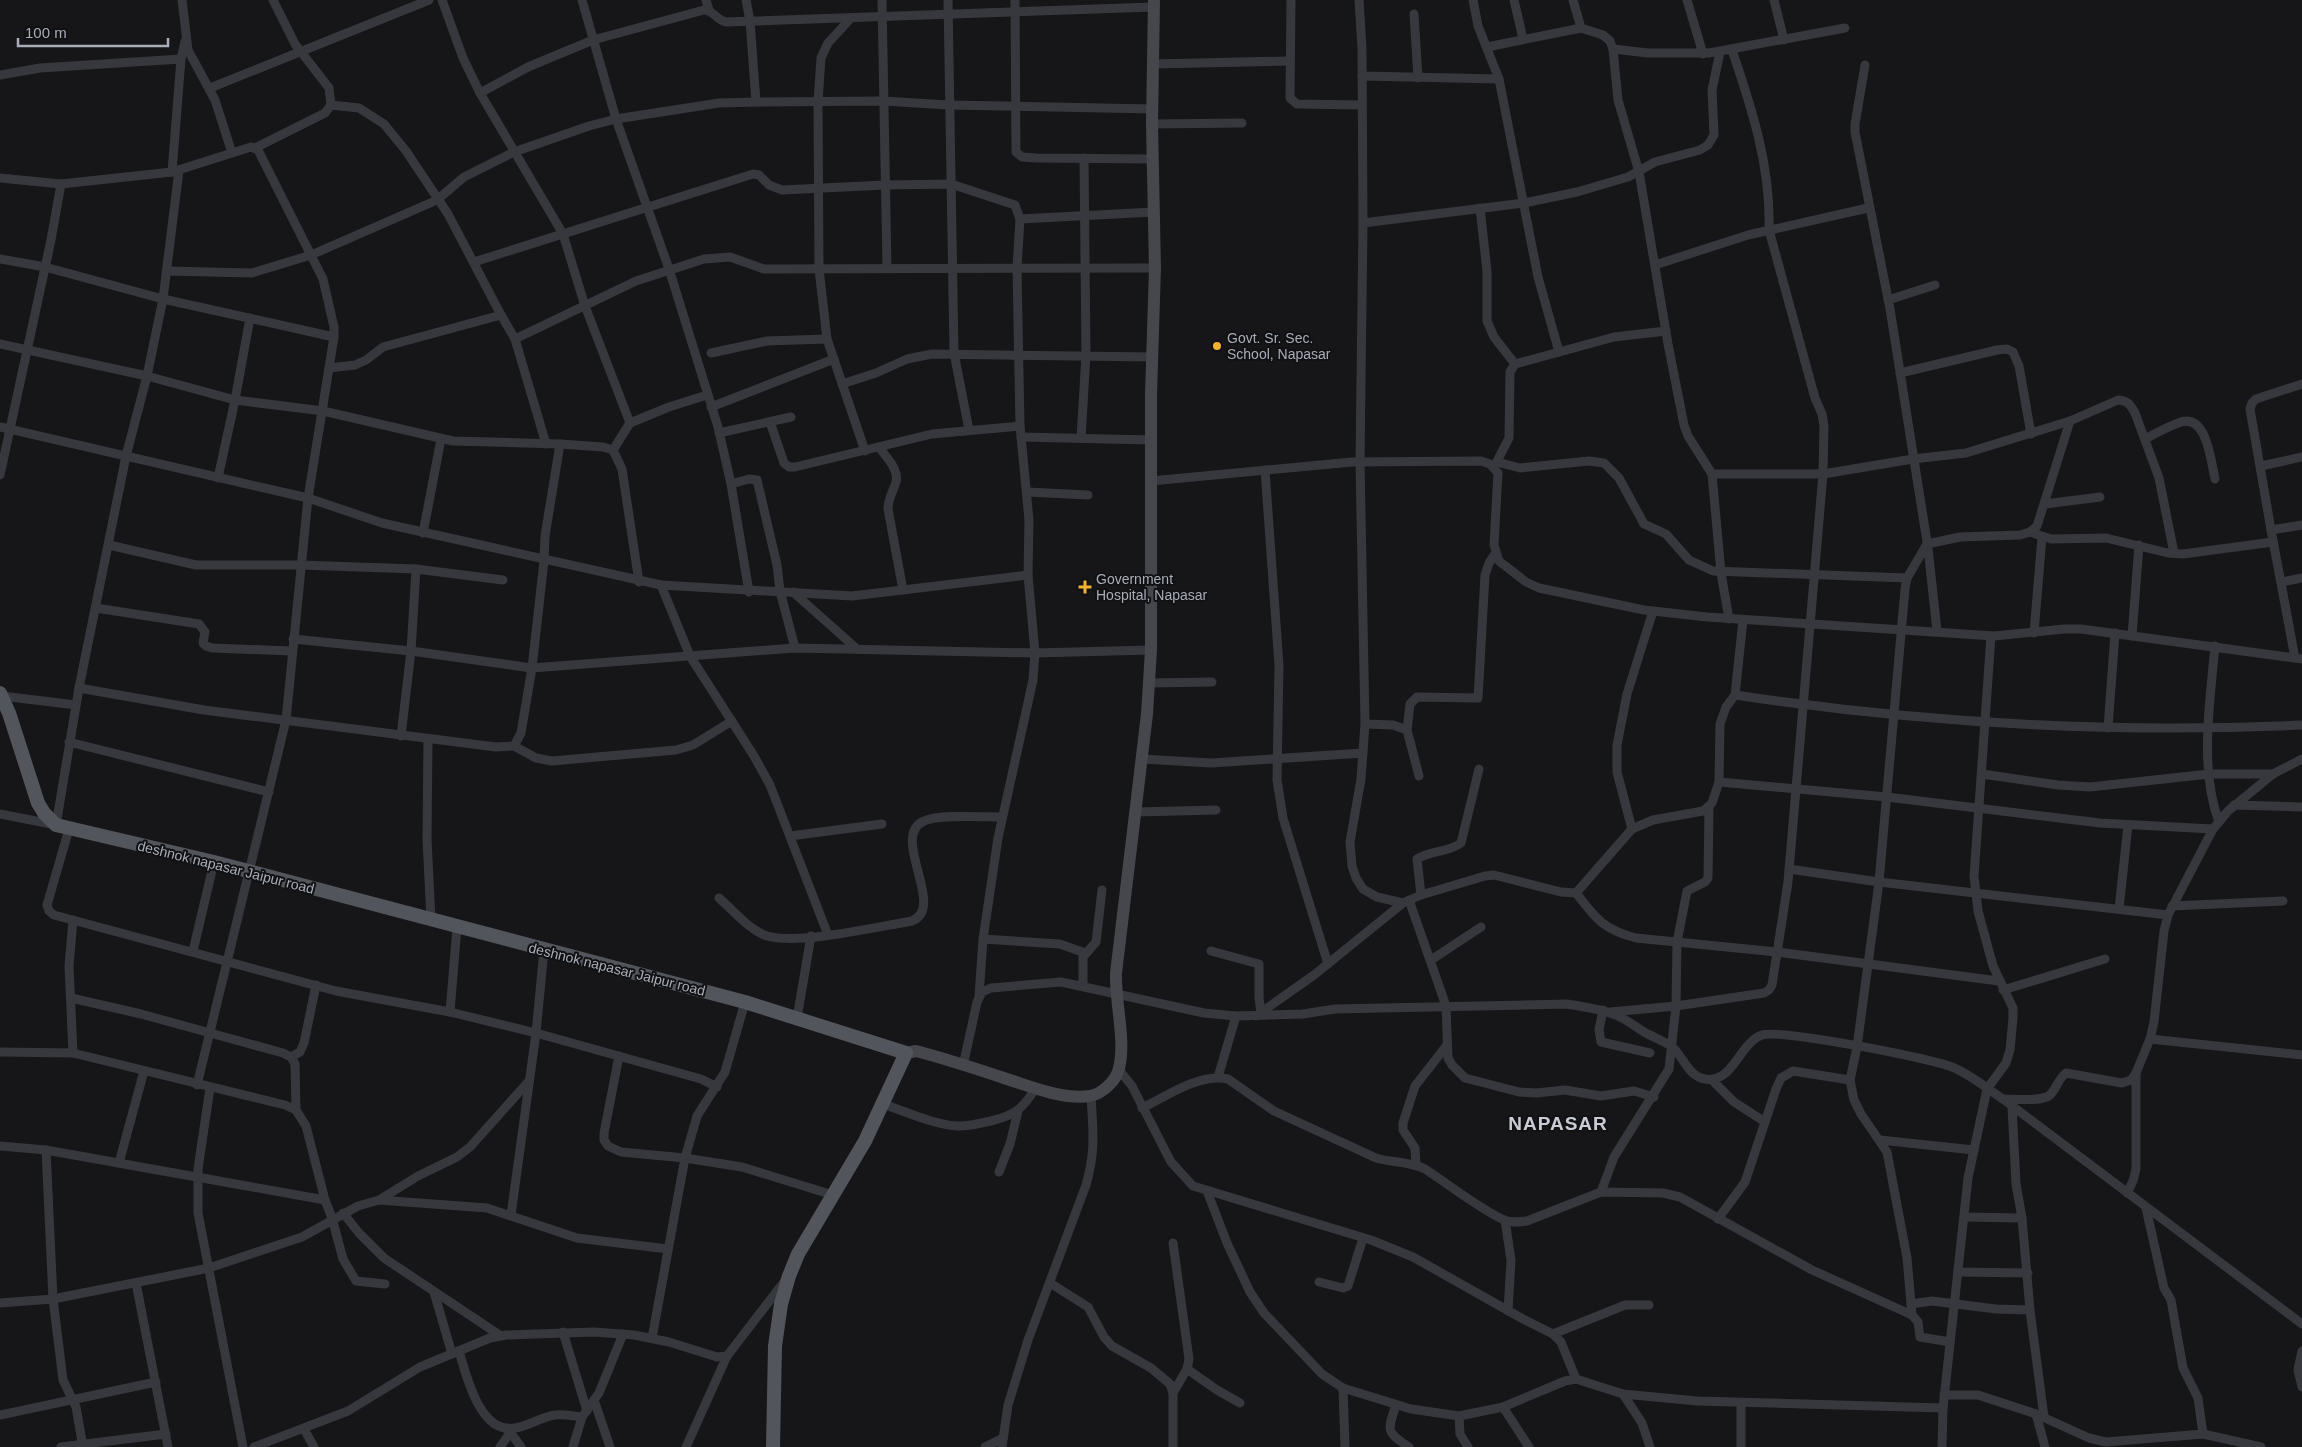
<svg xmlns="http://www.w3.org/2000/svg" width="2302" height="1447" viewBox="0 0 2302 1447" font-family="Arial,sans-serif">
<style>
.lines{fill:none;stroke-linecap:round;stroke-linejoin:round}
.minor{stroke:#37383d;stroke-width:9}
.secondary{stroke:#45474d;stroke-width:12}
.primary{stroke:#53555c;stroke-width:14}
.poi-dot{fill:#f2b134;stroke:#111113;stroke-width:2}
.labels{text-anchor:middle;stroke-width:4;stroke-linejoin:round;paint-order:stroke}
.poi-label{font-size:14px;fill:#a8adb8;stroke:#111113;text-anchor:start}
.street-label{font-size:14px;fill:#a8adb8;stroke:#111113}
.district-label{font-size:19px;font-weight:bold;letter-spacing:1px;fill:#c9ccd4;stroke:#111113}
</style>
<rect width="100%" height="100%" fill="#161618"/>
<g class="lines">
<!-- minor -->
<g class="minor">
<path d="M182 0 188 50 215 100 232 153"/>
<path d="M442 0 463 58 480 93 563 234 585 306 630 423"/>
<path d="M582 0 616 119 669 269 718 427 731 484 749 592"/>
<path d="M706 0 709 10"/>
<path d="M746 0 750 21 756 102"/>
<path d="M882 0 887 268"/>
<path d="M948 0 954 353 969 430"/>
<path d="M1015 0 1016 152 1022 157 1036 158 1153 159"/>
<path d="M1291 0 1290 98 1297 104 1361 105"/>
<path d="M1359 0 1362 48 1363 223 1360 462 1365 724 1361 779 1350 842 1352 866 1356 878 1363 889 1377 897 1403 903"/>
<path d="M1473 0 1478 26 1499 79 1538 277 1559 352"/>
<path d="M1514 0 1523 39"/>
<path d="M1573 0 1581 28 1603 35 1610 41 1613 49 1618 100 1639 172 1668 344 1684 425 1688 436 1712 474 1721 573 1729 619"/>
<path d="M1687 0 1703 54"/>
<path d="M1774 0 1784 40"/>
<path d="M1414 14 1418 78"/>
<path d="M851 18 828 43 821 58 818 102 819 269 827 339 865 451"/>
<path d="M1487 47 1581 28"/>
<path d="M1613 49 1648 53H1709L1845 28"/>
<path d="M1153 64 1289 61"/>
<path d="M1865 65 1855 124V132L1890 309 1928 548 1937 631"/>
<path d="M0 75 40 68 181 59"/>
<path d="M1362 76 1499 79"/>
<path d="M210 88 429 0"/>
<path d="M480 93 528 67 593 40 704 10C714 10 716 20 726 22L1154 7"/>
<path d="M331 105 359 108 384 124 406 151 448 214 501 315 515 339 546 444"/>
<path d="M1152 124 1242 123"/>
<path d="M255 148 325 113 331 105 329 88 295 44 273 0"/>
<path d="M172 172 181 59 185 41"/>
<path d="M0 178 61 184 172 172 251 147 258 150 323 279 334 327V337L308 498 286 720 197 1085"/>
<path d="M1480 208 1487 271V321L1494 337 1515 364"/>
<path d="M1020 219 1154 212"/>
<path d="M1363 223 1524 203 1577 192 1628 177 1655 162 1700 150 1708 145 1714 135 1712 90 1720 52"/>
<path d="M0 259 45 267 163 299 334 337"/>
<path d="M474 262 753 174 759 175 769 185 782 190 885 185 951 184 1015 205 1020 219 1017 268 1020 426 1029 520 1028 575 1035 653 1033 680 998 838 983 939 979 996"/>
<path d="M1655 265 1748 235 1868 208"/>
<path d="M166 271 252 273 311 255 437 200 464 177 514 152 589 126 616 119 719 103 756 102 883 101 949 105 1153 109"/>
<path d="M1888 300 1935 285"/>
<path d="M515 339 636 281 704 259 730 257 764 269 1155 268"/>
<path d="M0 344 147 376 235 400 323 411 453 441 560 444 603 447 613 450 622 469 639 582"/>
<path d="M711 353 767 341 827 339"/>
<path d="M329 368 355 365 366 360 383 347 501 315"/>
<path d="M1900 373 1997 350 2007 349 2013 352 2019 366 2031 434"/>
<path d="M842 384 876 373 907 359 932 354 1153 357"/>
<path d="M711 407 834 359"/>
<path d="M770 422 784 463 789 467H795L932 434 1020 426"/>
<path d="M0 427 308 498 382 523 661 585 852 596 1028 575"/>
<path d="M719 433 791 417"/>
<path d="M1021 437 1151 440"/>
<path d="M1081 438 1086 355 1084 158"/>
<path d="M2145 439C2156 433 2169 426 2181 422 2207 414 2211 462 2215 479"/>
<path d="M879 447C886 457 899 469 896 482 893 492 888 498 888 509L903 590"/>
<path d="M613 450 630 423 669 407 707 395"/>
<path d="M1497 462 1520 468 1589 461 1604 463 1619 478 1644 524 1666 534 1689 560 1713 571 1907 578"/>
<path d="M2261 466 2302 457"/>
<path d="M1494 467 1509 438 1510 372 1515 364 1614 337 1666 331"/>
<path d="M1265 470 1279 665 1277 780 1283 818 1328 964"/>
<path d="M1712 474H1823L1913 459 1966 453 2070 421 2118 400C2128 401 2130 404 2135 413L2159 478 2174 553"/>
<path d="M0 475 51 240 61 184"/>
<path d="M218 478 235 400 250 318"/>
<path d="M1151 481 1352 462 1481 461 1490 464 1498 473 1494 545 1499 561 1526 582 1539 588 1644 610 1707 617 1994 636 2064 629H2081L2302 659"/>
<path d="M731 484 749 479 757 480 777 565 780 591 795 648"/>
<path d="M1027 492 1088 495"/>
<path d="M2045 504 2100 497"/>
<path d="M2271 530 2302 525"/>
<path d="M2030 532 2051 539 2106 538 2168 553 2183 554 2273 542"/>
<path d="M423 533 441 439"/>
<path d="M109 545 196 565H300L416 569 503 580"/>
<path d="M2282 582 2302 578"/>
<path d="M661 585 690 656 754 756 770 785 828 935"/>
<path d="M793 592 857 649"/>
<path d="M96 608 199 624 205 632 203 643 206 646 212 648 292 651"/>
<path d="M2034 633 2042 537"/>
<path d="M2132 636 2139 545"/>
<path d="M293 639 411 651 532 668 795 648 1035 653 1151 650"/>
<path d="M2215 646C2210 701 2199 769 2219 822"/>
<path d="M2295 658 2271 530 2250 409 2252 403 2256 399 2302 384"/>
<path d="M1149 683 1212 682"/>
<path d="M79 688 204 710 496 747 514 746 521 733 532 668 544 561 545 536 560 444"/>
<path d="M1735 695C1923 723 2113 734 2302 725"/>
<path d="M2 696 76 705"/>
<path d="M1365 724 1393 725 1407 730 1419 776"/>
<path d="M2108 728 2115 633"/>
<path d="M1407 730 1410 704 1417 697 1478 698 1485 575 1489 563 1495 554"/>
<path d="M401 736 411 651 416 569"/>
<path d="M428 739 427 839 431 920"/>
<path d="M69 742 269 792"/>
<path d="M514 746 536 758 552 761 676 750 693 745 732 721"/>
<path d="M1142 759 1211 763 1363 753"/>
<path d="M1982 774 2058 785 2090 787 2209 774H2273"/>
<path d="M1719 782 1887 797 2100 823 2213 829"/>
<path d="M2234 805 2302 807"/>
<path d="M1136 812 1216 810"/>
<path d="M0 814 56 825 79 688 126 456 147 376 163 299 179 170"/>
<path d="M69 829 47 905 49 911 54 915 336 991 450 1012 536 1033 701 1079 717 1087"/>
<path d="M1632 829 1617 772V745L1627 694 1653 611"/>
<path d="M790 836 882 824"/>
<path d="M1789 869 1879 882 2168 915"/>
<path d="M1576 893C1595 918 1604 930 1636 938L1777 952 1999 981"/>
<path d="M1421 895 1417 859C1430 850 1448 853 1461 843L1479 769"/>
<path d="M719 898C733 910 749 930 767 936 800 945 876 927 912 921 947 907 889 836 924 821 939 814 983 817 1001 817"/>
<path d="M1409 900 1446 1006 1448 1058 1452 1065 1465 1078 1519 1092 1536 1093 1565 1090 1601 1096 1634 1091 1654 1097"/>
<path d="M2172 906 2283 901"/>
<path d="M2119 909 2128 825"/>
<path d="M983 939 1060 944 1085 953"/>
<path d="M193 951 214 862"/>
<path d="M1211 951 1259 964V998L1261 1013"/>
<path d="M1431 960 1481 927"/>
<path d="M1083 986V957L1096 942 1102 890"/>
<path d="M2003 990 2105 959"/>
<path d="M71 998 141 1014 283 1053 291 1057 295 1064 296 1110"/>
<path d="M1603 1010 1599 1030 1601 1042 1650 1053"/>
<path d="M450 1012 457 927"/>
<path d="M1610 1012 1676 1006 1764 993 1769 990 1772 985 1788 882 1823 474 1824 426 1822 414 1815 398 1769 230C1771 167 1752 109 1732 50"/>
<path d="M1256 1016 1314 975 1403 903 1421 895 1485 876 1494 875 1561 892 1576 893 1632 829 1653 820 1703 811 1712 803 1719 782 1720 724 1726 707 1735 695 1743 620"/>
<path d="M797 1018 811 936"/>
<path d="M2150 1039 2302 1055"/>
<path d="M0 1052 73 1053 285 1105 296 1110 306 1126 325 1200 332 1218 343 1259 356 1281 385 1284"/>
<path d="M73 1053 69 966 73 920"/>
<path d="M619 1056 604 1133V1140L608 1146 621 1152 685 1158 742 1167 833 1195"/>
<path d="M291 1057 300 1052 304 1043 316 985"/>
<path d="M963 1066 977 1002 982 992 991 988 1061 982 1204 1013 1236 1016 1303 1014 1335 1009 1567 1004C1584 1007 1602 1009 1618 1016 1627 1020 1636 1027 1644 1032 1653 1037 1663 1041 1671 1046 1684 1056 1687 1076 1705 1079 1733 1084 1739 1043 1762 1035 1780 1029 1930 1058 1952 1067 1970 1074 1986 1088 2003 1099L2302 1324"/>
<path d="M1119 1070 1132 1086 1171 1162 1193 1186 1371 1240 1413 1257 1523 1319 1553 1334 1561 1342 1576 1379"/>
<path d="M1218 1077 1236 1016"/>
<path d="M1712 1080 1734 1102 1765 1122"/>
<path d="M210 1088 198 1169V1213L243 1447"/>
<path d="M2003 1099C2013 1099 2042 1102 2050 1095 2057 1088 2058 1079 2066 1073L2122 1083 2131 1080 2136 1073 2150 1039 2154 1022 2164 931 2168 915 2213 829 2228 811 2273 774 2302 759"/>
<path d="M883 1104C907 1112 932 1124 957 1126 969 1127 980 1123 991 1121 1016 1115 1022 1109 1036 1088"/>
<path d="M2012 1107 2016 1184 2022 1218 2030 1310 2044 1417"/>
<path d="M1142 1108C1167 1096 1199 1073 1228 1079L1274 1111 1376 1158C1392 1163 1409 1161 1425 1169 1448 1184 1480 1209 1504 1220 1512 1223 1519 1222 1527 1221L1601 1192 1663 1193 1680 1197 1812 1270 1912 1315"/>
<path d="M1880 1140 1974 1150"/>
<path d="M0 1146 46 1150 325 1200"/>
<path d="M46 1150 53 1299 63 1380 76 1407 83 1447"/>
<path d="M119 1163 144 1071"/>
<path d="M1416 1165 1415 1148 1403 1130V1123L1415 1086 1447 1045"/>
<path d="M999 1172 1010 1144 1018 1111"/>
<path d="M1207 1191 1227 1243 1250 1292 1264 1313 1322 1374 1343 1388 1411 1409 1459 1416 1503 1407 1565 1381 1576 1379 1623 1394 1697 1401 1943 1408"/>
<path d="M1601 1192 1614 1157 1669 1069 1676 1006 1677 942 1687 891 1705 882 1708 878 1709 808"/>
<path d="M2127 1193 2133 1181 2136 1169V1073"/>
<path d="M379 1200 418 1176 457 1157 470 1147 529 1081"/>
<path d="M2146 1208 2164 1288 2171 1300 2183 1368 2198 1398 2203 1434"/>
<path d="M343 1213 359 1233 384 1258 501 1336"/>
<path d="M511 1215 536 1033 544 950"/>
<path d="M1965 1217 2022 1218"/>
<path d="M1718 1219 1745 1182 1776 1089 1781 1078 1793 1071 1850 1080"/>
<path d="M1505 1220 1511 1260 1508 1311"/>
<path d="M1958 1272 2028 1273"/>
<path d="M1319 1282 1343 1288 1348 1286 1363 1238"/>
<path d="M136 1283 168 1447"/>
<path d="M1050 1283 1088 1307 1104 1337 1112 1346 1151 1368 1170 1384 1173 1393V1447"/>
<path d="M434 1292 452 1354"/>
<path d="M0 1303 53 1299 209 1268 302 1237 358 1206 379 1200 487 1208 577 1238 668 1249"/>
<path d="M1911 1304 1932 1301 1996 1309 2030 1310"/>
<path d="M563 1332 587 1411"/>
<path d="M1553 1334 1625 1305H1649"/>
<path d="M652 1338 685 1158 697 1116 725 1072 745 1002"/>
<path d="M1950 1342 1920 1337 1918 1322 1912 1315 1907 1258 1887 1152 1861 1114 1854 1100 1850 1080 1857 1047 1879 882 1905 589 1907 578 1927 544 1960 537 2020 535 2030 532 2037 526 2070 421"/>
<path d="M459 1351C466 1375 480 1435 515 1428 529 1426 541 1417 555 1415 564 1414 573 1416 582 1417"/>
<path d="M2302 1351 2298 1370 2302 1387"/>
<path d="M1187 1369 1217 1390 1240 1403"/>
<path d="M1343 1388 1345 1447"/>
<path d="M1173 1393 1187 1369 1189 1359 1173 1243"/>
<path d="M1623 1394 1642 1423 1650 1447"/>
<path d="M1944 1395H1978L2036 1414 2089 1438 2106 1442 2203 1434 2261 1447"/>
<path d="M594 1400 610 1447"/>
<path d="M1396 1405C1387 1431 1386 1432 1409 1447"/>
<path d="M1503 1407 1529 1447"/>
<path d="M2036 1414 2045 1447"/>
<path d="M0 1415 156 1382"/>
<path d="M1459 1416 1460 1434 1468 1447"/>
<path d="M507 1428 521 1447"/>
<path d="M304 1429 314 1447"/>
<path d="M61 1447 166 1434"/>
<path d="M254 1447 348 1411 420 1367 490 1338 506 1335 594 1332 634 1335 669 1342 717 1357 727 1356 784 1282"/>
<path d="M500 1447 510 1433"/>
<path d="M573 1447 582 1417 599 1393 623 1334"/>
<path d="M686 1447 727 1356"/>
<path d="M985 1447 1003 1438"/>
<path d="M1002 1447 1008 1405 1028 1340 1086 1185C1096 1150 1093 1131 1091 1096"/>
<path d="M1741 1447V1404"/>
<path d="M1942 1447 1943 1408 1968 1178 1987 1089 2006 1063 2010 1050 2013 1018V1008L1993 966 1978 911 1974 876 1991 636"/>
</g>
<!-- secondary -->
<path class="secondary" d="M906 1053 916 1051C947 1059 977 1069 1007 1079 1032 1087 1063 1100 1090 1096 1102 1094 1117 1080 1119 1068 1126 1040 1115 1003 1116 973L1147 714 1151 650V394L1155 268 1152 124 1154 0"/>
<!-- primary -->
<path class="primary" d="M0 693 9 713 38 803 44 813 56 825 214 862 745 1002 906 1053 865 1141 798 1254 789 1276 781 1304 775 1346 773 1447"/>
</g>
<!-- markers -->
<g class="poi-dot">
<circle cx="1217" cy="346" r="5"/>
<path d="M1082.5 579.5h5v5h5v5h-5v5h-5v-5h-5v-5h5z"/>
</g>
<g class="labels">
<!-- poi labels -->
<g class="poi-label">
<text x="1227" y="343">Govt. Sr. Sec.<tspan x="1227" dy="16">School, Napasar</tspan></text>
<text x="1096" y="584">Government<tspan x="1096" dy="16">Hospital, Napasar</tspan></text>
</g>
<!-- street labels -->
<g class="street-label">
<text transform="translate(226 867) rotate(14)" y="5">deshnok napasar Jaipur road</text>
<text transform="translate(617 969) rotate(14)" y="5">deshnok napasar Jaipur road</text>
</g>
<!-- district labels -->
<g class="district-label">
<text x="1558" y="1130">NAPASAR</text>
</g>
</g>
<!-- scale -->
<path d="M18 38v8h150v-8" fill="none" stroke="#a8adb8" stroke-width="2.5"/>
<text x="25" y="38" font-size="15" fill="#a8adb8" stroke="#111113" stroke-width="4" paint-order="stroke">100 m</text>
</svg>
